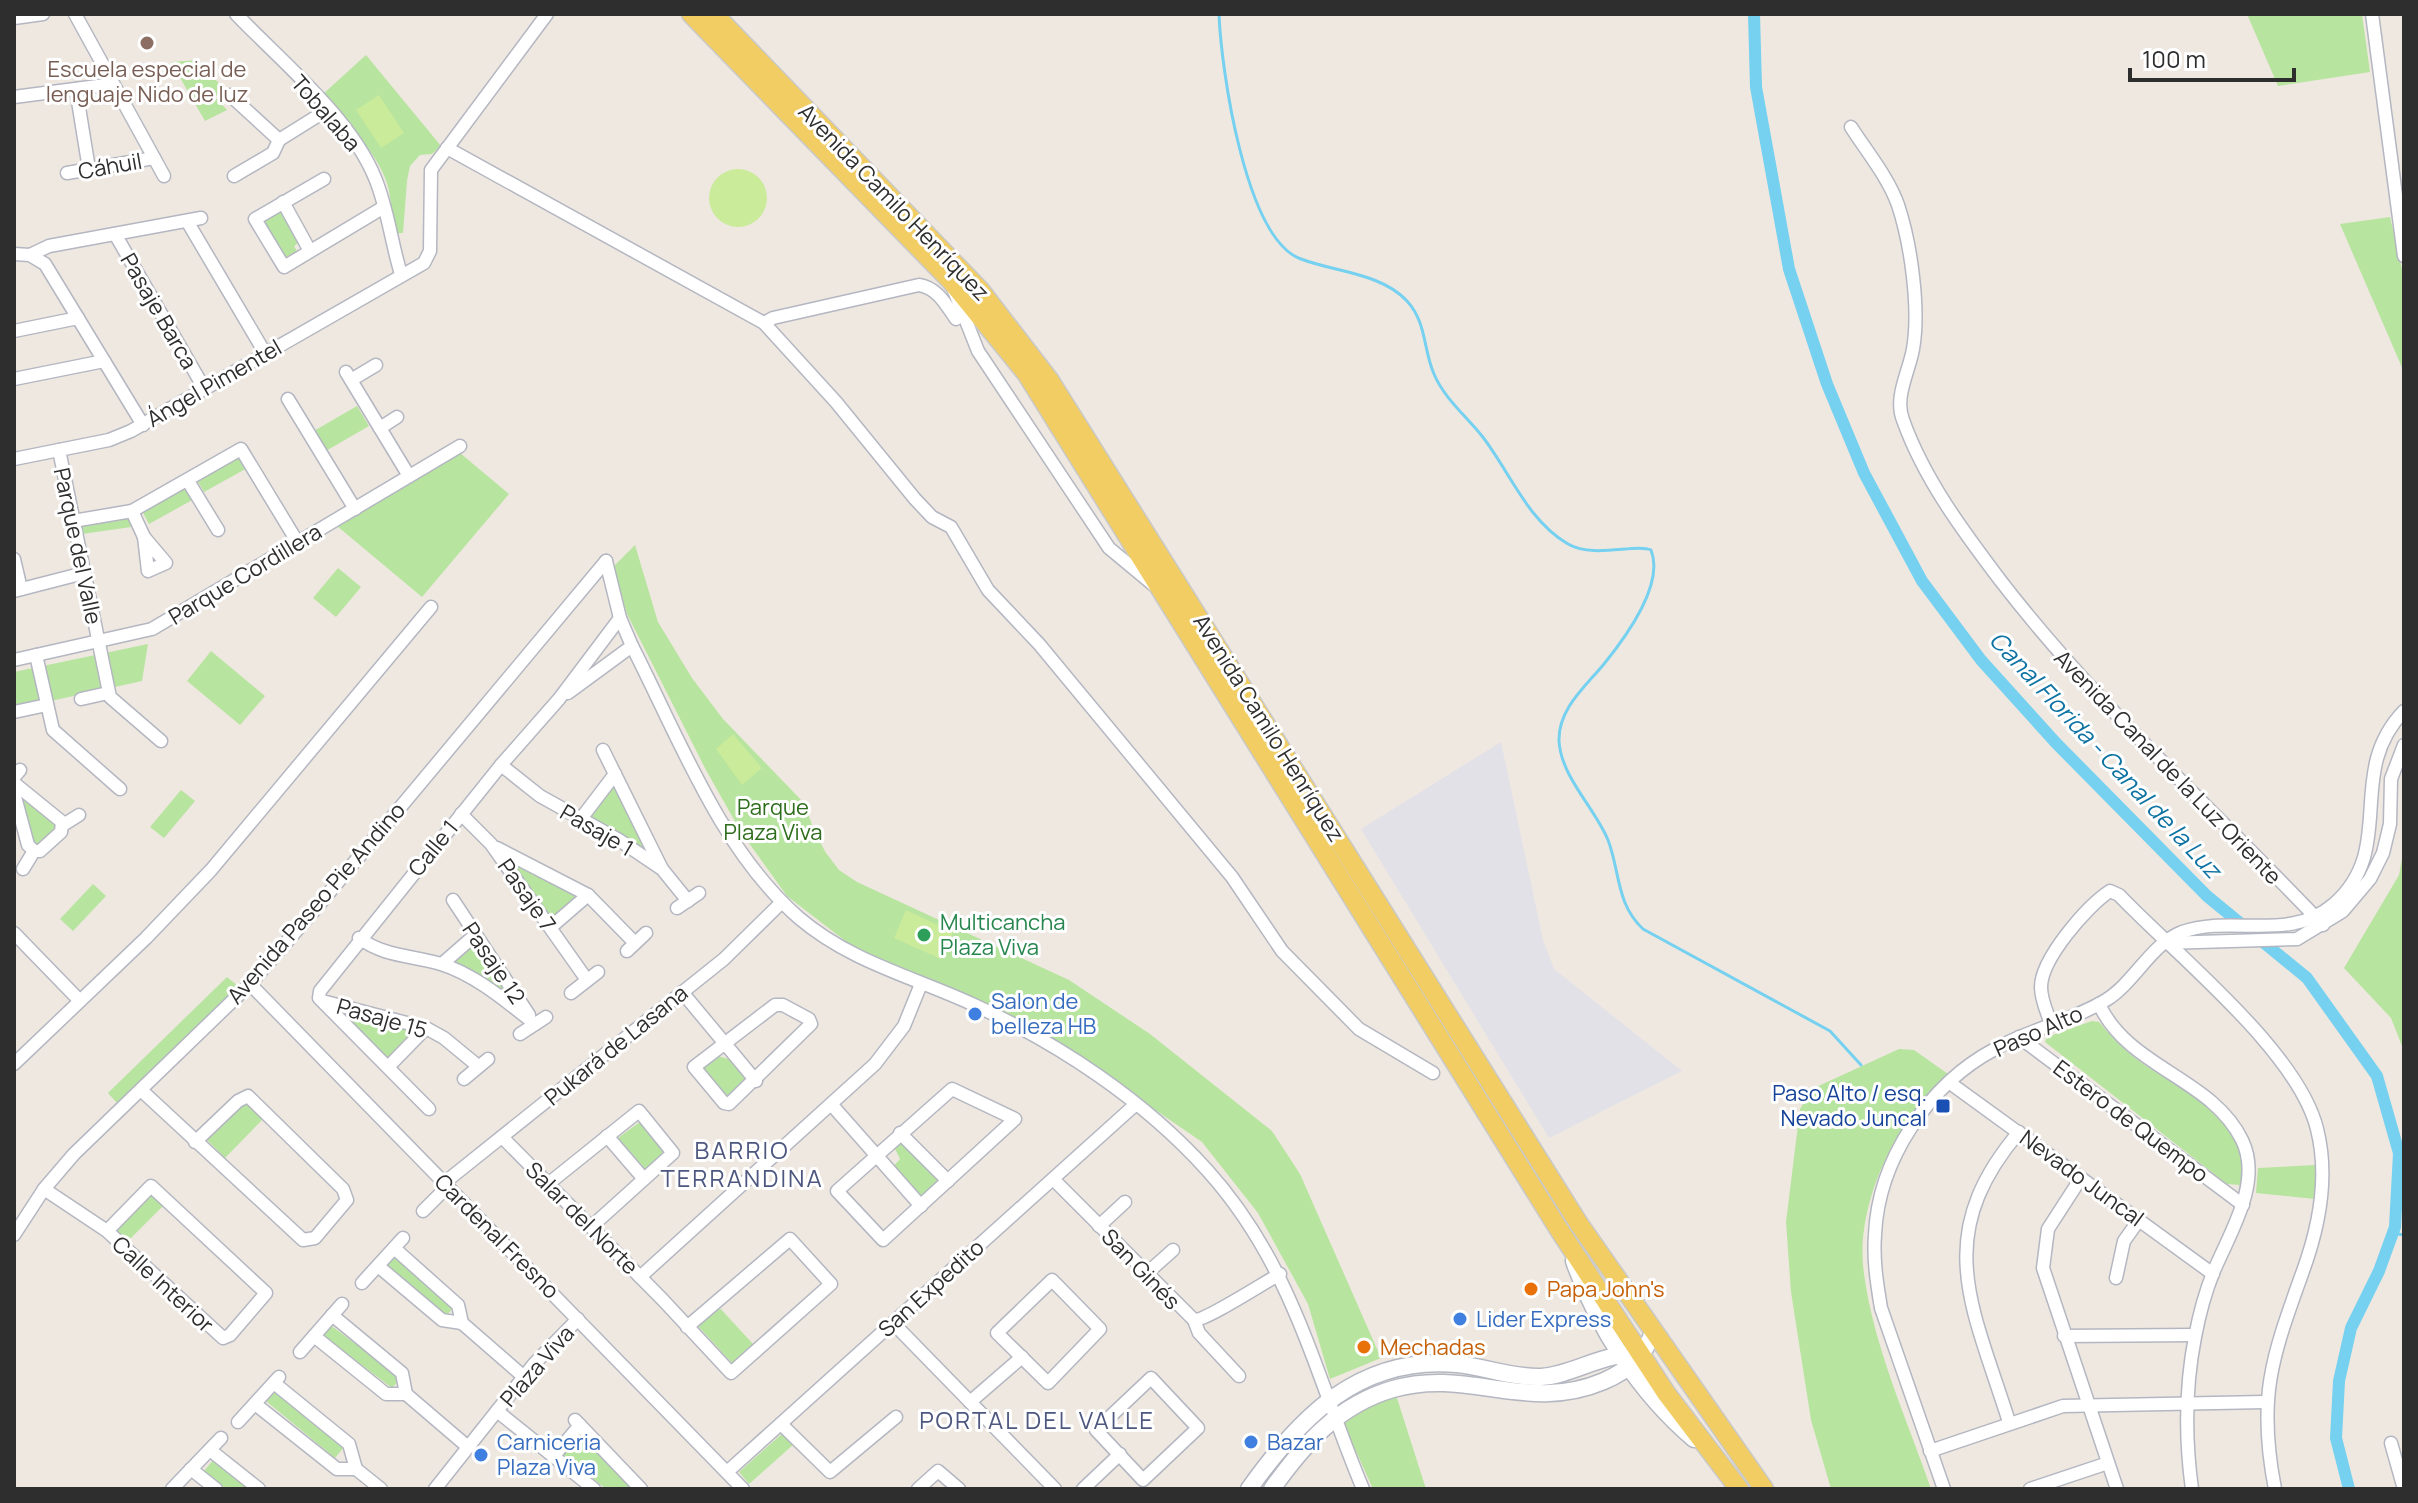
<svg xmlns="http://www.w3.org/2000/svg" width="2418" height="1503" viewBox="0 0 2418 1503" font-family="Manrope,sans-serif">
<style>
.industrial{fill:#e2e1e8}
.green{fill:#b7e49e}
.pitch{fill:#caeb9a}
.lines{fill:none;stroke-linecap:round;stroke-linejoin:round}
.stream{stroke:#75d1ef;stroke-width:3}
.canal{stroke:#75d1ef;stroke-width:12}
.street-casing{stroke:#b4b7c1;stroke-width:15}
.secondary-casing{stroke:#b4b7c1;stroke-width:19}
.primary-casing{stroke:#c9c9c9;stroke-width:21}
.street{stroke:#fff;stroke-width:12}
.secondary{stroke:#fff;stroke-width:16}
.primary{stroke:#f1cd63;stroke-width:18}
.education-dot{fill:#8d6e63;stroke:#fff;stroke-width:3}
.leisure-dot{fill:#2e9e5b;stroke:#fff;stroke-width:3}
.shop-dot{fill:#3f7fe0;stroke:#fff;stroke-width:3}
.transit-dot{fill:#1a4fb4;stroke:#fff;stroke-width:3}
.food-dot{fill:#e8710a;stroke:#fff;stroke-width:3}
.labels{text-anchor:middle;stroke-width:6;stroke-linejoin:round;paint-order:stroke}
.education-label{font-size:22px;fill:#785e54;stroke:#fff}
.street-label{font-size:22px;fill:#2e2e2e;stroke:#fff}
.park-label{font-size:22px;fill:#2e6d1b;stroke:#fff}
.leisure-label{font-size:22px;fill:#27864d;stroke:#fff;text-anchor:start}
.shop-label{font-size:22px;fill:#366cbe;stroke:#fff;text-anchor:start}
.transit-label{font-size:22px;fill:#164399;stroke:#fff;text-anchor:end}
.food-label{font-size:22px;fill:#c56008;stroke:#fff;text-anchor:start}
.water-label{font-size:24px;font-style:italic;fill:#0e72a2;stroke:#fff}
.neighbourhood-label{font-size:24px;letter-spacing:2px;fill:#4d577f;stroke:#fff}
</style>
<rect width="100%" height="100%" fill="#efe8e1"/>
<!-- industrial -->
<path class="industrial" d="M1501 742 1543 940 1554 969 1682 1071 1549 1138 1361 829Z"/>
<!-- green -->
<g class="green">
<path d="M2247 14H2362L2370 72 2278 86Z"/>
<path d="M366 55 441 146 432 154 420 155 410 166 407 181 403 233H398C390 217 392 199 387 183 376 150 344 121 322 95Z"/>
<path d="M198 60 224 89 215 97 227 110 205 121 171 62Z"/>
<path d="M284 210 301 241 294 246 297 251 283 259 262 222Z"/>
<path d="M2390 217 2404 278V372L2340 224Z"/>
<path d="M357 406 369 426 324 452 312 432Z"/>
<path d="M460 453 509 494 422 597 337 526Z"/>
<path d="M242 454 249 467 204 492 197 480Z"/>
<path d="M187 486 194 499 149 524 142 511Z"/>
<path d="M128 516 131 527 82 534V527L87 525Z"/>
<path d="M635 545 658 622 692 678 723 719 805 804 814 831 826 853 839 870 857 882 1069 980 1150 1034 1272 1131 1300 1174 1381 1358 1330 1379 1308 1304 1258 1213 1202 1142 1040 1031 1000 1010 875 958 848 943 787 896 741 832 706 770 627 614 613 567Z"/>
<path d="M338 568 361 587 336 617 313 598Z"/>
<path d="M148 644 142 681 14 709V672Z"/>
<path d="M211 651 265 696 240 725 187 681Z"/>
<path d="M616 774 662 867 582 817Z"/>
<path d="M181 790 195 801 164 838 150 827Z"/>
<path d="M22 794 58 826 41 847 31 845 19 795Z"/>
<path d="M2404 848V1051L2391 1018 2344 968 2399 875Z"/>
<path d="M502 855 578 898 554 921Z"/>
<path d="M93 884 106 896 73 931 60 919Z"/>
<path d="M473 942 523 1012 452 964Z"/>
<path d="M227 977 238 986 117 1103 108 1093Z"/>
<path d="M341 1012 414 1030 387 1058Z"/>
<path d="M2092 1021 2099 1022C2110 1035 2122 1048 2135 1058 2174 1088 2259 1121 2240 1185L2227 1184 2045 1042 2047 1037Z"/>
<path d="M1899 1049 1914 1050 1948 1074C1897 1119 1854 1204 1864 1274 1874 1348 1907 1419 1931 1489H1831L1811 1420 1791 1292 1786 1222 1800 1109 1812 1089Z"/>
<path d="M714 1055 732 1060 749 1080 725 1101 697 1070Z"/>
<path d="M245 1103 265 1117 225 1158 207 1140Z"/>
<path d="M641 1121 668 1152 647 1171 618 1138Z"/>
<path d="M902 1142 940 1180 918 1199 891 1169 900 1159 894 1147Z"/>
<path d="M2315 1165V1199L2256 1193 2258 1168Z"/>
<path d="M151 1192 164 1205 127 1242 115 1229Z"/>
<path d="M393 1252 455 1306 445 1317 383 1263Z"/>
<path d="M717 1305 753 1344 732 1363 696 1324Z"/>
<path d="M329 1324 401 1378 392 1388 321 1334Z"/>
<path d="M275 1390 344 1447 335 1458 266 1401Z"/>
<path d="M1396 1395 1426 1489H1373L1341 1418Z"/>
<path d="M784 1432 794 1444 749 1484 739 1472Z"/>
<path d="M581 1433 636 1489H606L562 1454Z"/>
<path d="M214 1459 251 1489H226L204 1471Z"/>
</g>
<!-- pitch -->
<g class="pitch">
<path d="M379 95 404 133 381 148 356 110Z"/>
<circle cx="738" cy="198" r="29"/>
<path d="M733 734 762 768 742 785 716 749Z"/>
<path d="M906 910 953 932 941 959 894 938Z"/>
</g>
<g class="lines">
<!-- stream -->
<g class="stream">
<path d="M1219 14C1221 68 1245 239 1301 259 1335 272 1381 273 1407 301 1427 323 1423 349 1434 374 1444 398 1466 416 1482 436 1510 472 1527 520 1568 544 1594 559 1636 543 1651 550 1665 585 1625 638 1604 664 1585 687 1558 709 1559 741 1561 777 1595 808 1608 840 1620 871 1616 904 1643 929L1830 1031 1861 1065"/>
<path d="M2392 1233 2404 1235"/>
</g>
<!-- canal -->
<path class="canal" d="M1754 14 1756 87 1789 269 1827 384 1864 473 1922 581 1981 660 2056 743 2207 896 2307 978 2377 1076 2399 1153 2395 1227 2379 1271 2351 1328 2339 1381 2336 1438 2349 1489"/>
<!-- street casing -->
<g class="street-casing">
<g id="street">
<path d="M75 14 164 176"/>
<path d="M236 14C281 61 351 118 375 178 388 209 391 242 401 274"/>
<path d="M2372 14 2404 256"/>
<path d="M14 18 43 14"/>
<path d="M76 89 89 169"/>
<path d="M230 95 279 140"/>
<path d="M14 97 113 84"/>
<path d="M1851 127C1867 152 1888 177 1898 205 1911 244 1920 309 1913 349 1909 372 1894 397 1903 420 1924 479 1963 531 2000 580 2097 706 2214 810 2323 925"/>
<path d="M447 148 764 323 836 402 915 499 932 517 951 527 988 590 1039 644 1232 877 1282 951 1359 1029 1433 1073"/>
<path d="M67 173 154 158"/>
<path d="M234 176 273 153 279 140 327 110"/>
<path d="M324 179 255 219 284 267 384 207"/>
<path d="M283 202 310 251"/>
<path d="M187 221 265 353"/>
<path d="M115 234 204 388"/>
<path d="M14 254 30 255 45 264 143 425"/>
<path d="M30 255 49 246 201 218"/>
<path d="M953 288 978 351 1109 548 1156 587"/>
<path d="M764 323 773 318 919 285C938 288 946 305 956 319"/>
<path d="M14 331 78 318"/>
<path d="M346 372 409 476"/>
<path d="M14 379 104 361"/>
<path d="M351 380 376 365"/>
<path d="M288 399 355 509"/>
<path d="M380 428 397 417"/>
<path d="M59 450 110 697 161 741"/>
<path d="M14 459 109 440 131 431 424 263 430 251 431 170 547 14"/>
<path d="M188 481 218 530"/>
<path d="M132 511 144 537"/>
<path d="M73 521 132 511 241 449 298 543"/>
<path d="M144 537 166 563 148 571Z"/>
<path d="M14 559 21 589"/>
<path d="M606 561 620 618 632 646C679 738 720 849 799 918 851 962 911 976 972 1004 1058 1043 1144 1100 1207 1170 1293 1265 1315 1375 1363 1489"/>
<path d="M14 591 84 573"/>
<path d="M36 655 53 730 120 789"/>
<path d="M14 660 152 629 460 446"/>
<path d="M568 693 632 646"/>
<path d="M81 699 108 693"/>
<path d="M14 712 47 705"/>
<path d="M603 750 662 869"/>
<path d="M501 765 540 796 619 840 662 869 688 901"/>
<path d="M14 777 20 770"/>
<path d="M14 783 62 822 61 832 40 851H34L28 845 14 793"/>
<path d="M461 814 491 844 587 980"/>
<path d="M580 820 615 774"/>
<path d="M63 825 79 815"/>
<path d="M497 848 588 895 635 943"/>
<path d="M23 869 34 851"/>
<path d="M453 900 529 1015"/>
<path d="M677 908 699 893"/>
<path d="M551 927 588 895"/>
<path d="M14 933 80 1001"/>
<path d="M359 938C385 957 411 955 441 964 476 975 507 1002 535 1024"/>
<path d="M2165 943 2297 939 2343 911 2370 879 2383 853 2390 824 2391 779 2404 745"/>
<path d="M627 951 646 933"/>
<path d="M442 964 474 936"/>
<path d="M250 984 743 1489"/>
<path d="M682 992 756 1081"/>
<path d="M571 993 598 972"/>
<path d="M326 1002 426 1028 444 1038 478 1066"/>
<path d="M2099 1004C2128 1068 2212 1078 2242 1140 2263 1183 2229 1234 2213 1273 2205 1293 2199 1316 2195 1337 2185 1388 2185 1438 2192 1489"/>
<path d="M775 1005H783L809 1019 811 1024 729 1104 724 1103 694 1067Z"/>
<path d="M2051 1024C2047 1012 2041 1000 2041 987 2041 959 2087 906 2110 891L2119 895C2175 954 2298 1051 2317 1129 2329 1176 2319 1227 2303 1271 2272 1357 2257 1397 2275 1489"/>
<path d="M520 1034 546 1017"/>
<path d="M2019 1037 2243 1205"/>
<path d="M14 1064 146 938 211 870 431 607"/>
<path d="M389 1066 426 1028"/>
<path d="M464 1079 488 1059"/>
<path d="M1950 1083 2213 1274"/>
<path d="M952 1089 1015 1119 883 1240 837 1191Z"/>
<path d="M141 1090 303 1240 315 1238 347 1200 343 1189 248 1096 238 1101 195 1142"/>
<path d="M831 1104 921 1206"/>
<path d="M429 1109 319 998 320 991 501 765 559 699 620 618"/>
<path d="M900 1133 948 1181"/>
<path d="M607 1136 644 1179"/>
<path d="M502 1137 662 1299 731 1373 831 1284 790 1239 687 1327"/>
<path d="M2081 1178 2048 1229 2043 1268 2117 1489"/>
<path d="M1053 1179 1194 1320C1205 1321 1265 1282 1280 1274"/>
<path d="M548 1184 639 1111 673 1153 591 1227"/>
<path d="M44 1189 107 1231 223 1338 230 1335 266 1293 151 1186 107 1231"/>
<path d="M423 1211 442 1192 444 1183 724 959 782 902"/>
<path d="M1099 1226 1125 1202"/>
<path d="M14 1235 44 1189 74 1154 250 984 317 907 606 561"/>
<path d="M394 1248 458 1305 462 1323"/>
<path d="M378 1266 442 1320 462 1323"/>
<path d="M1146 1274 1173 1250"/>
<path d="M640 1277 875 1064 904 1026 921 984"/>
<path d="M2116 1278 2124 1241 2139 1220"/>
<path d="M1052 1280 1100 1329 1048 1383 997 1333Z"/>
<path d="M362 1283 403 1238"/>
<path d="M332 1315 402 1373 406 1394"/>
<path d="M1194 1320 1199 1333 1239 1376"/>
<path d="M462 1323 524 1377"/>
<path d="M893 1323 1055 1489"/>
<path d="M314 1336 386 1394H406"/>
<path d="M2064 1336 2195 1335"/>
<path d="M300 1352 342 1304"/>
<path d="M1151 1378 1198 1428 1143 1480 1096 1430Z"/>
<path d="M274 1383 349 1444 356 1469"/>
<path d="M406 1394 468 1447"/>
<path d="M970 1402 1022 1357"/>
<path d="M255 1404 337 1469H356"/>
<path d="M497 1411 594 1489"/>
<path d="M575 1420 641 1489"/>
<path d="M238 1422 279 1377"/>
<path d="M2009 1422C1973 1307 1930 1237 2019 1132"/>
<path d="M781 1424 830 1472 896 1417"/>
<path d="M2391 1443 2404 1489"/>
<path d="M210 1450 259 1489"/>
<path d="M1930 1451 2063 1406 2265 1402"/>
<path d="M553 1457 580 1425"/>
<path d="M191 1469 216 1489"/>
<path d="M356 1469 381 1489"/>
<path d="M727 1472 1136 1104"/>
<path d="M172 1489 221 1438"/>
<path d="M435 1489 534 1364 578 1319"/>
<path d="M918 1489 938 1471 959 1489"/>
<path d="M1083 1489 1120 1454"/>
<path d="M1944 1489 1881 1308C1877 1284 1873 1259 1875 1235 1878 1160 1929 1084 1995 1049 2030 1029 2072 1021 2106 1000 2134 983 2151 944 2182 932 2233 914 2289 943 2334 904 2398 848 2344 773 2404 711"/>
<path d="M2030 1489 2108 1463"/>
</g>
</g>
<!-- secondary casing -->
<g class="secondary-casing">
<g id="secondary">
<path d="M1574 1261C1597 1327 1640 1393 1694 1439"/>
<path d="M1249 1489C1300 1417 1360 1355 1457 1364 1485 1367 1513 1378 1541 1377 1575 1375 1608 1349 1641 1356"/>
<path d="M1272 1489C1304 1444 1338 1405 1393 1389 1469 1367 1527 1414 1604 1381 1629 1370 1644 1357 1654 1330"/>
</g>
</g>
<!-- primary casing -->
<g class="primary-casing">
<g id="primary">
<path d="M691 14 951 281 1026 373 1558 1228 1666 1393 1739 1489"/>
<path d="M714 14 980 290 1050 381 1579 1224 1764 1489"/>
</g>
</g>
<!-- street -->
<use href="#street" class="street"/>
<!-- secondary -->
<use href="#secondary" class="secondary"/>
<!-- primary -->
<use href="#primary" class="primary"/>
</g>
<!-- markers -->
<circle class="education-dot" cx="147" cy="43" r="8"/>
<circle class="leisure-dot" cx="924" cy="935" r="8"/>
<g class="shop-dot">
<circle cx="975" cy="1014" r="8"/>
<circle cx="1460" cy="1319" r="8"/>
<circle cx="1251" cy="1442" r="8"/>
<circle cx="481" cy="1455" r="8"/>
</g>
<rect class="transit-dot" x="1935" y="1098" width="16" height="16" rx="4"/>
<g class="food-dot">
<circle cx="1531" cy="1289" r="8"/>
<circle cx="1364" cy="1347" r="8"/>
</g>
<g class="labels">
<!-- education labels -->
<g class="education-label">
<text x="147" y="77">Escuela especial de<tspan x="147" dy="25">lenguaje Nido de luz</tspan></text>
</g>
<!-- street labels -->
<g class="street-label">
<text transform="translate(326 113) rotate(49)" y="8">Tobalaba</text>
<text transform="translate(110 166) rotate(-10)" y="8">Cáhuil</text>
<text transform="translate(894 202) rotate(46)" y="8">Avenida Camilo Henríquez</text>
<text transform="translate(159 311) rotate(60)" y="8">Pasaje Barca</text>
<text transform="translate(214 383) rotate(-30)" y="8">Ángel Pimentel</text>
<text transform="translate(78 546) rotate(78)" y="8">Parque del Valle</text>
<text transform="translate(245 574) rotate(-31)" y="8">Parque Cordillera</text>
<text transform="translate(1269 728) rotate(58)" y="8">Avenida Camilo Henríquez</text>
<text transform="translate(2168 767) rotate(46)" y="8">Avenida Canal de la Luz Oriente</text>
<text transform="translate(597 830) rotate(30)" y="8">Pasaje 1</text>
<text transform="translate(433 848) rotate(-51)" y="8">Calle 1</text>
<text transform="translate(527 895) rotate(55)" y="8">Pasaje 7</text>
<text transform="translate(316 903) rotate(-49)" y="8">Avenida Paseo Pie Andino</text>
<text transform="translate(494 963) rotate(56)" y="8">Pasaje 12</text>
<text transform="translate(382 1018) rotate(16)" y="8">Pasaje 15</text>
<text transform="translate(2038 1031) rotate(-24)" y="8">Paso Alto</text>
<text transform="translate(616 1045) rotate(-39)" y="8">Pukará de Lasana</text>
<text transform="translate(2131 1121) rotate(37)" y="8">Estero de Quempo</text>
<text transform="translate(2082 1178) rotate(36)" y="8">Nevado Juncal</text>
<text transform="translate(582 1218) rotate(45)" y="8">Salar del Norte</text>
<text transform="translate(497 1236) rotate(45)" y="8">Cardenal Fresno</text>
<text transform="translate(1141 1269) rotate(46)" y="8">San Ginés</text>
<text transform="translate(163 1284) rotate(43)" y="8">Calle Interior</text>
<text transform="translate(931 1288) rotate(-42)" y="8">San Expedito</text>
<text transform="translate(537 1366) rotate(-49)" y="8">Plaza Viva</text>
</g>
<!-- park labels -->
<g class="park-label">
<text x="773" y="815">Parque<tspan x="773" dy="25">Plaza Viva</tspan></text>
</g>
<!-- leisure labels -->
<g class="leisure-label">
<text x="940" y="930">Multicancha<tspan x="940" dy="25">Plaza Viva</tspan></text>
</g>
<!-- shop labels -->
<g class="shop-label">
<text x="991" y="1009">Salon de<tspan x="991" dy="25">belleza HB</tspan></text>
<text x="1476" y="1327">Lider Express</text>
<text x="497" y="1450">Carniceria<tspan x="497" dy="25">Plaza Viva</tspan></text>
<text x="1267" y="1450">Bazar</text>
</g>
<!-- transit labels -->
<g class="transit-label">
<text x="1927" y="1101">Paso Alto / esq.<tspan x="1927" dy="25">Nevado Juncal</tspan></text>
</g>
<!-- food labels -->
<g class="food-label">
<text x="1547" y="1297">Papa John's</text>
<text x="1380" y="1355">Mechadas</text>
</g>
<!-- water labels -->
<g class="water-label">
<text transform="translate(2105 755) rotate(47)" y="8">Canal Florida - Canal de la Luz</text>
</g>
<!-- neighbourhood labels -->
<g class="neighbourhood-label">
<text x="742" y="1159">BARRIO<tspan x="742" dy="28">TERRANDINA</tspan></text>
<text x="1037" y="1429">PORTAL DEL VALLE</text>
</g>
</g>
<!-- border -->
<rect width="2418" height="1503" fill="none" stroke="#2e2e2e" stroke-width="32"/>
<!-- scale -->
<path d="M2130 68v12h164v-12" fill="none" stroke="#2e2e2e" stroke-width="4"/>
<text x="2142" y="68" font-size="24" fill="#2e2e2e" stroke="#ffffff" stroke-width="6" paint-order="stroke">100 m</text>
</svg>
